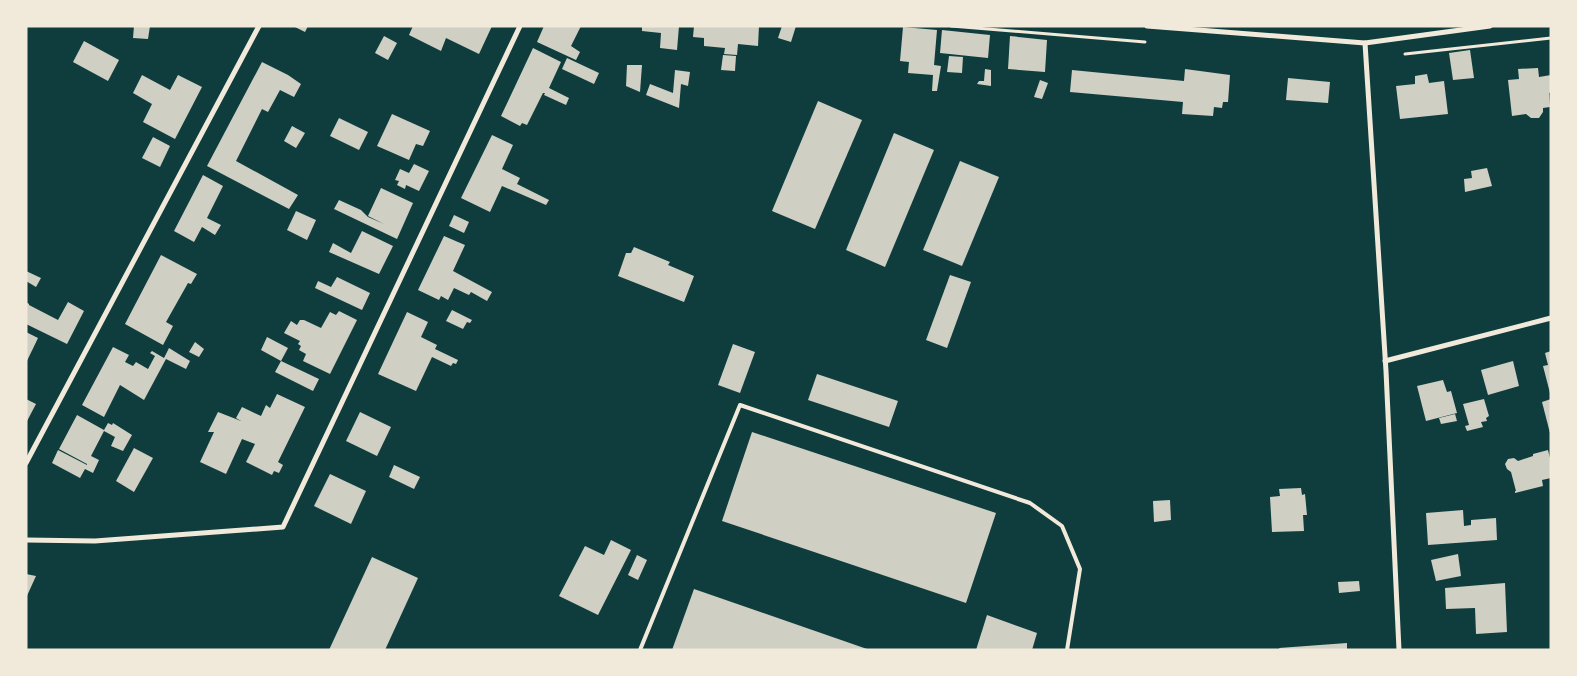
<svg xmlns="http://www.w3.org/2000/svg" width="1577" height="676" viewBox="0 0 1577 676" font-family="'Source Sans 3',sans-serif">
<style>
.building{fill:#cfcfc3}
.lines{fill:none;stroke-linecap:round;stroke-linejoin:round}
.path{stroke:#f1e9da;stroke-width:3}
.service{stroke:#f1e9da;stroke-width:4}
.minor{stroke:#f1e9da;stroke-width:5}
</style>
<rect width="100%" height="100%" fill="#0f3d3e"/>
<!-- building -->
<g class="building">
<path d="M134 26H150L148 39 133 38Z"/>
<path d="M293 26H308L305 32Z"/>
<path d="M413 26H492L479 54 446 38 441 51 409 35Z"/>
<path d="M544 26H581L571 46 580 52 576 60 537 42Z"/>
<path d="M642 26H679L677 50 660 48 661 33 642 31Z"/>
<path d="M694 26H759L758 46 738 44 737 55 724 54 725 48 704 46V38L693 37Z"/>
<path d="M782 26H796L791 42 778 38Z"/>
<path d="M903 27 937 30 934 65 941 66 937 91H932L933 75 908 73 909 62 900 61Z"/>
<path d="M942 30 990 35 988 58 940 53Z"/>
<path d="M384 36 397 43 388 60 375 53Z"/>
<path d="M1010 36 1047 40 1045 72 1008 69Z"/>
<path d="M84 41 119 60 108 81 73 62Z"/>
<path d="M533 48 561 62 549 88 569 98 566 105 544 95 545 93H543L527 125 522 123 520 126 501 116Z"/>
<path d="M1470 50 1474 78 1453 80 1449 53Z"/>
<path d="M723 55 736 56 735 71 721 70Z"/>
<path d="M949 56 963 57 962 73 947 72Z"/>
<path d="M567 58 599 73 594 84 562 69Z"/>
<path d="M262 62 288 75 301 84 294 97 280 90 268 112 262 109 236 161 298 195 289 209 207 166Z"/>
<path d="M627 65H642L640 92 626 86Z"/>
<path d="M1538 68 1539 77 1551 75V92L1549 93 1550 107 1543 108V112L1539 118H1531L1526 114 1512 116 1508 80 1519 79 1518 69Z"/>
<path d="M985 69 991 70V86L977 84 979 81H984Z"/>
<path d="M1185 69 1230 75 1228 102H1223L1222 108 1214 107 1213 116 1182 114 1183 102 1070 92 1072 70 1184 81Z"/>
<path d="M675 70 690 72 688 86 681 84 679 108 646 95 650 84 673 93Z"/>
<path d="M1427 74 1429 83 1444 81 1448 114 1400 119 1396 86 1415 84V76Z"/>
<path d="M142 75 170 90 178 75 202 87 175 139 143 122 152 104 133 93Z"/>
<path d="M1288 78 1330 82 1328 103 1286 100Z"/>
<path d="M1040 80 1048 83 1042 99 1034 97Z"/>
<path d="M818 101 862 120 815 229 772 211Z"/>
<path d="M392 114 430 131 423 146 416 144 409 160 377 146Z"/>
<path d="M339 118 368 132 359 150 330 136Z"/>
<path d="M292 126 305 133 296 148 284 141Z"/>
<path d="M894 133 934 150 885 267 846 250Z"/>
<path d="M492 135 513 145 502 169 520 178 517 184 549 200 546 205 502 186 490 212 461 198Z"/>
<path d="M153 137 170 146 160 167 142 158Z"/>
<path d="M960 161 999 177 962 266 923 250Z"/>
<path d="M414 164 429 171 419 191 406 185 405 189 397 185 399 181 395 180 400 169 409 173Z"/>
<path d="M1487 168 1492 186 1465 192 1464 179 1472 178 1471 171Z"/>
<path d="M203 175 223 186 207 218 221 225 215 235 202 227 194 242 174 231Z"/>
<path d="M381 188 413 203 397 239 334 209 339 200 361 210 368 217 384 224 368 216Z"/>
<path d="M296 211 316 220 307 240 287 230Z"/>
<path d="M454 215 469 222 464 233 449 226Z"/>
<path d="M362 231 393 246 379 274 329 252 333 243 351 253Z"/>
<path d="M444 236 465 245 453 271 492 292 487 301 471 292 469 295 454 288 448 300 441 296 439 300 418 290Z"/>
<path d="M634 247 670 262 668 265 694 276 684 302 618 276 626 253H631Z"/>
<path d="M161 255 197 274 191 284 188 283 166 322 173 326 163 345 125 324Z"/>
<path d="M26 271 41 278 36 287 26 281Z"/>
<path d="M950 275 971 282 947 348 926 340Z"/>
<path d="M337 277 370 293 362 310 315 288 318 281 331 287Z"/>
<path d="M26 302 29 304V305L58 320 68 302 84 311 67 344 26 324Z"/>
<path d="M452 310 472 320 470 323 467 322 463 329 446 321Z"/>
<path d="M339 311 357 320 330 374 303 361 306 354 299 350 301 346 298 344 300 341 284 333 291 321 297 325 300 320H304L321 328 330 312 336 315Z"/>
<path d="M407 312 428 322 421 337 437 345 435 349 458 360 456 364 453 363 451 366 432 357 416 391 378 374Z"/>
<path d="M26 332 38 338 26 363Z"/>
<path d="M267 337 288 348 281 361 261 350Z"/>
<path d="M195 342 204 349 199 357 189 352Z"/>
<path d="M733 344 755 352 740 393 718 385Z"/>
<path d="M113 347 129 355 125 362 133 366 136 362 148 369 155 356 150 353 152 351 164 358 169 348 190 361 186 369 166 359 144 400 120 385 104 417 82 405Z"/>
<path d="M1551 351V393H1550L1543 366 1548 365 1545 353Z"/>
<path d="M281 361 319 379 313 391 275 372Z"/>
<path d="M1513 361 1519 386 1488 395 1481 370Z"/>
<path d="M817 374 898 401 889 427 808 400Z"/>
<path d="M1443 380 1447 392 1451 391 1457 413 1426 421 1417 386Z"/>
<path d="M277 394 305 407 278 462 283 465 279 473 274 471 272 475 246 462 255 444 242 439 226 474 200 462 214 432H208L218 412 241 421 236 418 242 407 261 416 266 405 270 408Z"/>
<path d="M26 399 36 404 26 423Z"/>
<path d="M1484 399 1489 416 1486 418 1487 421 1481 422 1483 427 1467 431 1465 426 1469 425 1463 404Z"/>
<path d="M1551 399V433H1550L1542 402Z"/>
<path d="M360 412 391 427 377 456 346 441Z"/>
<path d="M1455 414 1457 421 1441 424 1439 418Z"/>
<path d="M77 415 104 430 108 423 112 425 113 423 132 435 123 451 111 446 115 437 104 431 91 456 99 460 93 473 85 469 80 478 52 463 58 450 87 465V464L59 449Z"/>
<path d="M752 432 996 513 966 603 722 521Z"/>
<path d="M134 448 153 458 134 492 116 481Z"/>
<path d="M1548 450 1551 462V478L1542 480 1543 486 1515 493V491H1516L1511 472 1507 469 1505 464 1508 459 1514 458 1518 461 1533 456V454Z"/>
<path d="M394 465 420 477 414 489 389 477Z"/>
<path d="M330 474 366 491 351 524 314 506Z"/>
<path d="M1301 488 1302 495 1305 494 1307 515H1303L1304 531 1272 532 1270 497 1280 496 1279 489Z"/>
<path d="M1170 500 1171 520 1154 522 1153 501Z"/>
<path d="M1463 510 1464 526 1471 525V520L1496 518 1497 540 1428 545 1426 513Z"/>
<path d="M611 540 631 550 598 615 559 596 585 546 604 555Z"/>
<path d="M1458 554 1461 576 1436 581 1431 560Z"/>
<path d="M637 555 647 560 638 580 628 575Z"/>
<path d="M372 557 418 578 385 650H329Z"/>
<path d="M26 574 36 576 26 598Z"/>
<path d="M1359 581 1360 591 1339 593 1338 582Z"/>
<path d="M1505 583 1507 632 1476 634 1475 608 1446 609 1445 588Z"/>
<path d="M694 589 867 649V650H672Z"/>
<path d="M987 615 1037 633 1032 650H976Z"/>
<path d="M1347 643V650H1280L1279 648Z"/>
</g>
<g class="lines">
<!-- path -->
<g class="path">
<path d="M951 26 1145 42"/>
<path d="M1405 54 1551 38"/>
</g>
<!-- service -->
<path class="service" d="M640 650 740 405 1030 503 1062 526 1080 569 1067 650"/>
<!-- minor -->
<g class="minor">
<path d="M1147 26 1365 43 1490 26"/>
<path d="M1365 43 1386 371 1399 650"/>
<path d="M1385 361 1551 318"/>
<path d="M26 463 259 26"/>
<path d="M26 540 95 541 283 527 520 26"/>
</g>
</g>
<!-- border -->
<rect width="1577" height="676" fill="none" stroke="#f1e9da" stroke-width="55"/>
</svg>
